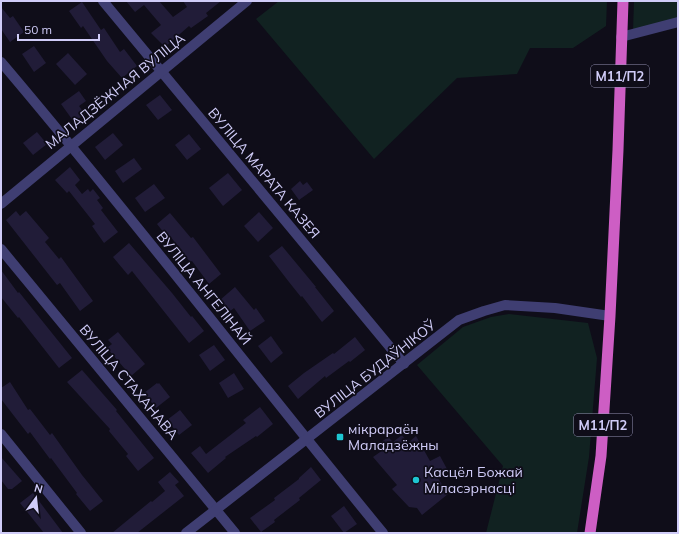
<svg xmlns="http://www.w3.org/2000/svg" width="679" height="534" viewBox="0 0 679 534" font-family="Mulish,sans-serif">
<style>
.green{fill:#112221}
.building{fill:#211c38}
.lines{fill:none;stroke-linecap:round;stroke-linejoin:round}
.minor{stroke:#3f3e72;stroke-width:10}
.trunk{stroke:#cd5ec4;stroke-width:11}
.poi-dot{fill:#1ec5d2;stroke:#0f0d19;stroke-width:1.5}
.labels{text-anchor:middle;stroke-width:3.5;stroke-linejoin:round;paint-order:stroke}
.shield{fill:#0f0d19;stroke:#9693b5;stroke-width:1}
.shield-label{font-size:13px;font-weight:bold;fill:#d0ccf8}
.street-label{font-size:14px;fill:#d0ccf8;stroke:#0f0d19}
.poi-label{font-size:14px;fill:#d0ccf8;stroke:#0f0d19;text-anchor:start}
</style>
<rect width="100%" height="100%" fill="#0f0d19"/>
<!-- green -->
<g class="green">
<path d="M279 1H607L606 26 573 48H530L517 74 457 78 374 159 256 19Z"/>
<path d="M634 1H678V24L633 31Z"/>
<path d="M509 314 588 323 597 358 589 457 577 533H486L503 466 417 365 463 327 491 317Z"/>
</g>
<!-- building -->
<g class="building">
<path d="M126 1H159L173 17 187 7 183 1H221L206 13 208 16 191 28 189 26 165 47 151 33 161 25 144 5 135 12Z"/>
<path d="M82 2 101 30 104 28 120 52 124 49 137 66 122 78 107 61 83 26 81 28 69 11Z"/>
<path d="M1 7 10 18 13 16 24 32 10 42 1 29Z"/>
<path d="M34 46 46 63 34 72 22 54Z"/>
<path d="M68 53 87 74 75 85 56 64Z"/>
<path d="M79 91 86 101 79 106 85 114 74 122 61 104Z"/>
<path d="M160 95 172 110 158 120 146 105Z"/>
<path d="M37 132 47 144 33 155 23 143Z"/>
<path d="M113 133 123 145 105 160 95 147Z"/>
<path d="M189 134 201 149 187 160 175 145Z"/>
<path d="M134 158 142 169 123 183 115 171Z"/>
<path d="M70 167 80 180 75 185 82 194 88 189 90 192 93 189 100 198 97 200 103 208 101 210 118 232 104 243 92 226 95 224 69 191 67 193 55 180Z"/>
<path d="M228 173 242 190 223 206 209 188Z"/>
<path d="M300 181 303 185 307 182 313 190 299 200 291 189Z"/>
<path d="M154 184 165 198 145 212 135 198Z"/>
<path d="M16 211 20 216 26 211 49 238 45 242 59 259 61 257 93 301 80 311 60 283 57 285 6 220Z"/>
<path d="M259 212 273 228 258 242 244 226Z"/>
<path d="M170 213 191 238 193 237 221 274 209 284 192 261 190 262 170 236 168 238 157 224Z"/>
<path d="M129 243 172 293 191 317 192 316 204 331 189 343 132 271 128 275 113 257Z"/>
<path d="M282 246 316 287H315L334 311 322 322 302 296 301 297 289 282 269 256Z"/>
<path d="M1 270 18 293 19 292 72 358 59 368 19 317 18 318 1 297Z"/>
<path d="M235 287 254 310 256 308 265 321 250 331 234 308 229 312 220 300Z"/>
<path d="M118 332 145 364 131 376 107 348 112 344 108 340Z"/>
<path d="M271 336 283 353 271 363 258 346Z"/>
<path d="M355 337 365 350 350 362 349 361 326 378 325 376 298 399 288 386 304 373 333 353 334 354Z"/>
<path d="M214 345 225 360 210 371 199 355Z"/>
<path d="M82 370 117 410 116 411 154 458 138 471 126 456 128 454 109 431 110 429 67 382Z"/>
<path d="M234 373 244 389 228 398 219 383Z"/>
<path d="M10 382 28 410 30 409 50 435 52 433 82 475 103 501 90 511 76 494 77 493 51 458 50 459 30 432 28 434 1 399V388Z"/>
<path d="M157 383 158 384 159 383 170 397 156 408 144 393Z"/>
<path d="M260 407 273 424 257 437 256 436 225 457 226 458 208 473 191 453 200 446 206 454 246 423 243 420Z"/>
<path d="M180 410 192 425 179 435 167 420Z"/>
<path d="M402 435 408 443 416 436 430 461 440 456 447 469 436 475 448 494 422 515 417 508 409 507 392 489 397 485 373 457 383 450 379 444 388 437 393 442Z"/>
<path d="M1 457 22 481 12 489H8L1 480Z"/>
<path d="M311 467 321 480 299 498 300 500 274 520 275 522 261 532 250 518 275 500 274 498 299 479V478Z"/>
<path d="M170 472 179 482 175 485 184 496 137 533H112L151 501 152 502 165 491 158 482Z"/>
<path d="M33 493 63 533H44L20 503Z"/>
<path d="M344 506 357 524 344 533 331 516Z"/>
</g>
<g class="lines">
<!-- minor -->
<g class="minor">
<path d="M103 1 404 364"/>
<path d="M621 37 678 22"/>
<path d="M1 62C132 216 255 377 383 533"/>
<path d="M1 204 247 1"/>
<path d="M1 249 235 533"/>
<path d="M1 434 81 533"/>
<path d="M186 533 459 320 484 311 505 305 555 308 610 316"/>
</g>
<!-- trunk -->
<path class="trunk" d="M590 533 601 456 610 316 618 150 623 1"/>
</g>
<!-- markers -->
<g class="poi-dot">
<rect x="336" y="433" width="8" height="8" rx="2"/>
<circle cx="416" cy="480" r="4"/>
</g>
<g class="labels">
<!-- shield labels -->
<g class="shield">
<rect x="591" y="65" width="58" height="22" rx="3"/>
<rect x="574" y="414" width="58" height="22" rx="3"/>
</g>
<g class="shield-label">
<text x="620" y="81">М11/П2</text>
<text x="603" y="430">М11/П2</text>
</g>
<!-- street labels -->
<g class="street-label">
<text transform="translate(115 91) rotate(-39)" y="5">МАЛАДЗЁЖНАЯ ВУЛІЦА</text>
<text transform="translate(264 173) rotate(50)" y="5">ВУЛІЦА МАРАТА КАЗЕЯ</text>
<text transform="translate(204 288) rotate(51)" y="5">ВУЛІЦА АНГЕЛІНАЙ</text>
<text transform="translate(375 369) rotate(-38)" y="5">ВУЛІЦА БУДАЎНІКОЎ</text>
<text transform="translate(129 382) rotate(50)" y="5">ВУЛІЦА СТАХАНАВА</text>
</g>
<!-- poi labels -->
<g class="poi-label">
<text x="348" y="434">мікрараён<tspan x="348" dy="16">Маладзёжны</tspan></text>
<text x="424" y="477">Касцёл Божай<tspan x="424" dy="16">Міласэрнасці</tspan></text>
</g>
</g>
<!-- border -->
<rect width="679" height="534" fill="none" stroke="#d0ccf8" stroke-width="4"/>
<!-- north arrow -->
<g transform="translate(36 498) rotate(15)" stroke="#0f0d19" stroke-width="3" paint-order="stroke">
<path d="M0-3L7 15L0 10L-7 15Z" fill="#d0ccf8"/>
<text y="-6" font-size="11" font-weight="bold" text-anchor="middle" fill="#d0ccf8">N</text>
</g>
<!-- scale -->
<path d="M18 34v6h81v-6" fill="none" stroke="#d0ccf8" stroke-width="2"/>
<text x="24" y="34" font-size="12" fill="#d0ccf8" stroke="#0f0d19" stroke-width="3" paint-order="stroke">50 m</text>
</svg>
